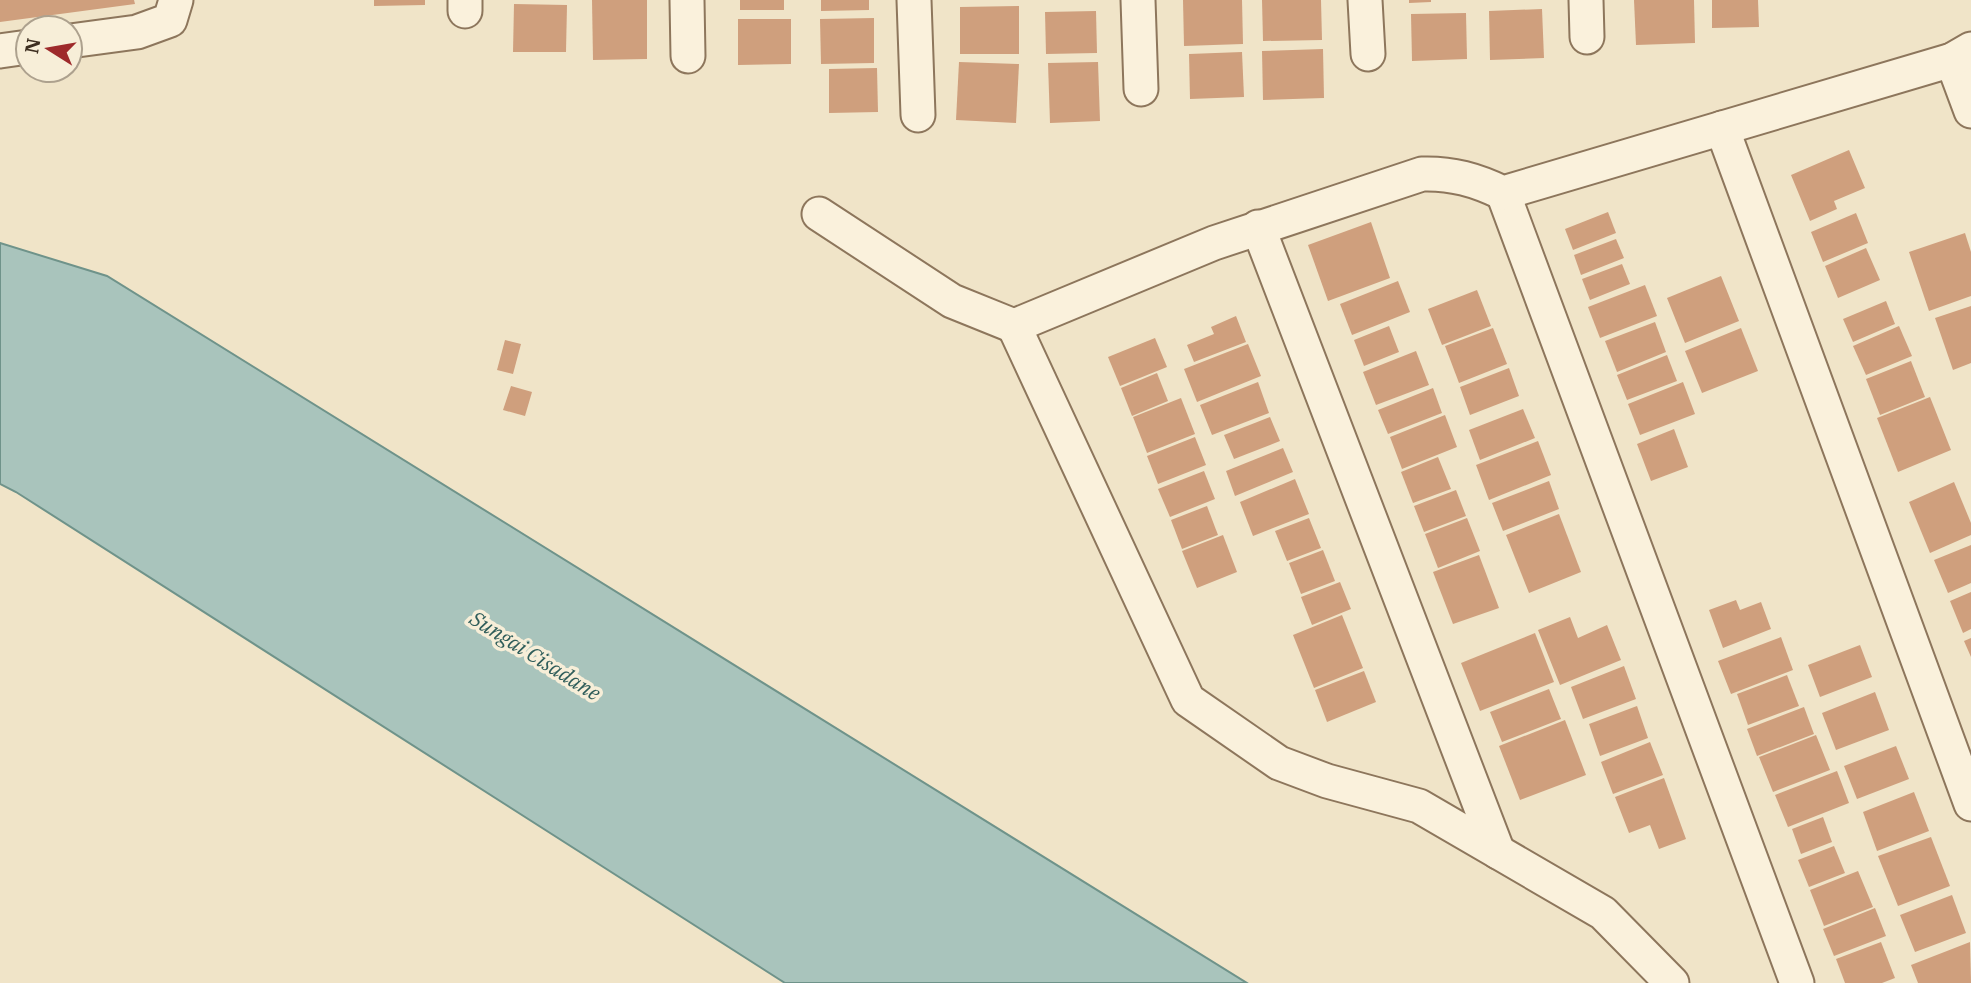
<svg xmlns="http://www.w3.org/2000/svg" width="1971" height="983" viewBox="0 0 1971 983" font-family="'IBM Plex Serif',serif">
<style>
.water{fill:#a9c4bc;stroke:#6f938a;stroke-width:2}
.building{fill:#cf9f7d}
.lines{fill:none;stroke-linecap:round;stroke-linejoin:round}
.minor-casing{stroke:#8d765c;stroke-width:37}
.minor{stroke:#faf1dc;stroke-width:33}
.labels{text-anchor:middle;stroke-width:7;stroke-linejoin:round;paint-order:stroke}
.water-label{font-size:21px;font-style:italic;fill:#2f5d5a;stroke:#f7eed8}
</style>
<rect width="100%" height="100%" fill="#f0e4c8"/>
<!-- water -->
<path class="water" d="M0 243 107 276 1247 983H785L16 492 0 484Z"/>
<!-- building -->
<g class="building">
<path d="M0 0H134L135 4 0 22Z"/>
<path d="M374 0H425V5L374 6Z"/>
<path d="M592 0H647V59L593 60Z"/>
<rect x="740" y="0" width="44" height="10"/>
<path d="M821 0H869V10L821 11Z"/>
<path d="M1183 0H1242L1243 44 1184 46Z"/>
<path d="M1262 0H1321L1322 40 1263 41Z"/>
<path d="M1409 0H1431V2L1409 3Z"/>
<path d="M1634 0H1694L1695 43 1636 45Z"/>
<path d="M1712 0H1758L1759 27 1712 28Z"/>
<path d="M514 4 567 5 566 52H513Z"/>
<path d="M1019 6V54H960V7Z"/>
<path d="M1542 9 1544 58 1490 60 1489 11Z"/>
<path d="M1096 11 1097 53 1046 54 1045 12Z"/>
<path d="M1466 13 1467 59 1412 61 1411 14Z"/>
<path d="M874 18V63L821 64 820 19Z"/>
<path d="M738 19H791V64L738 65Z"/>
<path d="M1323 49 1324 98 1263 100 1262 51Z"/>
<path d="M1242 52 1244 97 1190 99 1189 54Z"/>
<path d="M959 62 1019 64 1016 123 956 120Z"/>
<path d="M1098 62 1100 121 1050 123 1048 63Z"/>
<path d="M877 68 878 112 829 113V69Z"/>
<path d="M1849 150 1865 188 1834 201 1837 209 1810 221 1791 175Z"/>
<path d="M1608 212 1616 233 1573 250 1565 229Z"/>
<path d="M1856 213 1868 243 1823 262 1811 232Z"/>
<path d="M1371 222 1390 278 1328 301 1308 245Z"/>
<path d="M1965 233 1971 252V296L1929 311 1909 252Z"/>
<path d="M1616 239 1624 258 1581 275 1574 255Z"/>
<path d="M1866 248 1880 280 1838 298 1825 266Z"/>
<path d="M1622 264 1630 284 1590 300 1582 279Z"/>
<path d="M1721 276 1739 321 1685 343 1667 298Z"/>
<path d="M1398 281 1410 312 1352 335 1340 304Z"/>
<path d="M1645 285 1657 316 1600 338 1588 307Z"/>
<path d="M1477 290 1491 326 1442 345 1428 309Z"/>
<path d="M1886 301 1895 324 1853 342 1843 319Z"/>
<path d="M1971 306V363L1953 370 1935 318Z"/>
<path d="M1236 316 1246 342 1194 362 1187 345 1214 334 1211 327Z"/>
<path d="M1655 322 1666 352 1617 372 1605 341Z"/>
<path d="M1389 326 1399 352 1364 366 1354 340Z"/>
<path d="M1899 326 1912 356 1866 375 1853 346Z"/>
<path d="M1493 328 1507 364 1459 383 1445 346Z"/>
<path d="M1741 328 1758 371 1702 393 1685 351Z"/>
<path d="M1155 338 1167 367 1120 386 1108 357Z"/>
<path d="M505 340 521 344 513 374 497 370Z"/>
<path d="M1248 344 1261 376 1197 402 1184 369Z"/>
<path d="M1416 351 1429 385 1376 405 1363 372Z"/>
<path d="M1667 355 1677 381 1627 400 1617 375Z"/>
<path d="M1911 361 1925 397 1880 415 1866 379Z"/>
<path d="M1509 368 1519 396 1470 415 1460 387Z"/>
<path d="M1157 373 1168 401 1132 416 1121 388Z"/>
<path d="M1258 382 1269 413 1212 435 1200 405Z"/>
<path d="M1683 382 1695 414 1640 435 1628 404Z"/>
<path d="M511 386 532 392 525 416 503 410Z"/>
<path d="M1433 388 1442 413 1388 434 1378 410Z"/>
<path d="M1930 397 1951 450 1898 472 1877 418Z"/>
<path d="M1181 398 1195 434 1147 453 1133 417Z"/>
<path d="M1523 409 1535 438 1480 460 1469 430Z"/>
<path d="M1445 415 1457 447 1402 469 1390 437Z"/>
<path d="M1270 417 1280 441 1234 459 1224 435Z"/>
<path d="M1674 429 1688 467 1651 481 1637 444Z"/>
<path d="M1195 437 1206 465 1158 484 1147 456Z"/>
<path d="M1538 441 1551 475 1489 500 1476 465Z"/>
<path d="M1283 448 1293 472 1235 496 1226 471Z"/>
<path d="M1438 457 1451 489 1413 503 1401 472Z"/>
<path d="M1204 471 1215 499 1170 517 1158 489Z"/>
<path d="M1295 479 1309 514 1253 536 1240 502Z"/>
<path d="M1549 481 1559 509 1503 531 1492 503Z"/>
<path d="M1954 482 1971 523V535L1930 553 1909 502Z"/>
<path d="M1456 490 1466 516 1424 532 1414 506Z"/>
<path d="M1207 506 1218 535 1182 549 1171 520Z"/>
<path d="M1559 514 1581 572 1529 593 1506 535Z"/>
<path d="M1309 518 1321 548 1287 561 1275 531Z"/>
<path d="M1467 518 1480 551 1438 568 1425 534Z"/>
<path d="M1223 535 1237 572 1197 588 1182 551Z"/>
<path d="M1971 545V583L1948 593 1934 560Z"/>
<path d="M1323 550 1335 581 1301 594 1289 563Z"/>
<path d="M1479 555 1499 608 1453 624 1433 572Z"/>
<path d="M1340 582 1351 609 1312 625 1301 597Z"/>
<path d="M1971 592V629L1963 633 1950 601Z"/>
<path d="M1736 600 1740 610 1761 602 1771 629 1723 648 1709 610Z"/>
<path d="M1342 615 1363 668 1314 688 1293 635Z"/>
<path d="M1570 617 1578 638 1607 625 1621 660 1560 685 1538 630Z"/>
<path d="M1535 633 1554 682 1480 711 1461 663Z"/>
<path d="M1781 637 1793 670 1731 694 1718 661Z"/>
<path d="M1971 638V657L1964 641Z"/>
<path d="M1860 645 1872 677 1820 697 1808 665Z"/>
<path d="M1624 666 1636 699 1583 719 1571 687Z"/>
<path d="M1364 671 1376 702 1327 722 1315 690Z"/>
<path d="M1787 675 1799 706 1748 725 1737 694Z"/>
<path d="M1549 689 1561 719 1502 742 1490 712Z"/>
<path d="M1875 692 1889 730 1836 750 1822 713Z"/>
<path d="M1637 706 1648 738 1600 756 1589 724Z"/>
<path d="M1804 707 1814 734 1757 756 1747 729Z"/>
<path d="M1565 720 1586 775 1520 800 1499 746Z"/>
<path d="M1816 735 1830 770 1773 792 1759 757Z"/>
<path d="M1650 742 1663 775 1613 794 1601 762Z"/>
<path d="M1896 746 1909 779 1857 799 1844 766Z"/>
<path d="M1837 771 1849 803 1788 827 1775 795Z"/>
<path d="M1664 778 1686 839 1659 849 1650 825 1629 833 1615 797Z"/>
<path d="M1914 792 1929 831 1877 851 1863 812Z"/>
<path d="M1823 817 1832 842 1801 854 1792 829Z"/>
<path d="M1931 837 1950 886 1898 906 1878 856Z"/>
<path d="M1834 846 1845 873 1809 887 1798 860Z"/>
<path d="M1858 871 1873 907 1824 926 1810 890Z"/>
<path d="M1952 895 1966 933 1915 952 1900 915Z"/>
<path d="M1875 908 1886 936 1834 956 1823 929Z"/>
<path d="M1881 942 1895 978 1882 983H1845L1836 959Z"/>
<path d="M1970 942 1971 983H1918L1911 965Z"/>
</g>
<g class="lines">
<!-- minor casing -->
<g class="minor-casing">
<g id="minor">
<path d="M465 0V11"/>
<path d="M687 0 688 56"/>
<path d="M914 0 918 115"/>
<path d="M1138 0 1141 89"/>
<path d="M1365 0 1368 54"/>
<path d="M1586 0 1587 37"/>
<path d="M70 41 137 32 170 20 176 0"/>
<path d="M0 51 28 47"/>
<path d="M1952 60 1971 111"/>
<path d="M1722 128 1971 804"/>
<path d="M1503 193 1797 983"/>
<path d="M819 214 952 301 1014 326"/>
<path d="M1258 227 1498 852"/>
<path d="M1672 983 1603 913 1419 806 1327 781 1279 763 1188 700 1014 326 1214 243 1422 174C1452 173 1476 180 1503 193L1952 60 1971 49"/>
</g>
</g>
<!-- minor -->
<use href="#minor" class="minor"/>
</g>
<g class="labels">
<!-- water labels -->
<g class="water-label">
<text transform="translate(535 656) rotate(32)" y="7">Sungai Cisadane</text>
</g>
</g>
<!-- north arrow -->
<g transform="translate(49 49) rotate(281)"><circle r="33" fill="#f7eed8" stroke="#ada18e" stroke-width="2"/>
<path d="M0-5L12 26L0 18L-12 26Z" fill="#9e2a2b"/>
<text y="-10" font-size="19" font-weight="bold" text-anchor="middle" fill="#3d2e20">N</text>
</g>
</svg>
